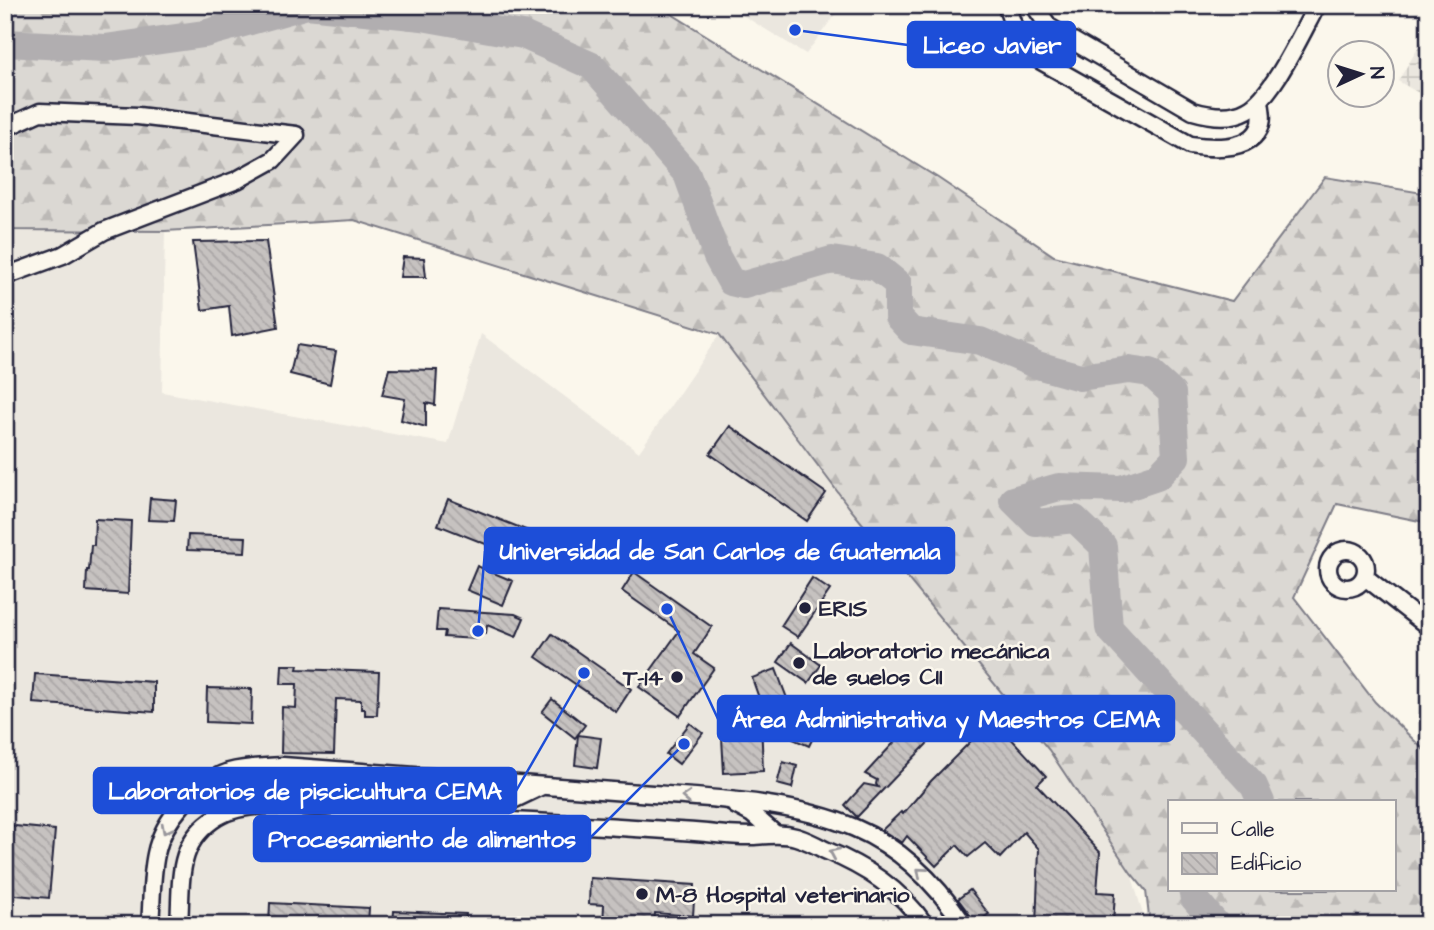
<svg xmlns="http://www.w3.org/2000/svg" width="1434" height="930" viewBox="0 0 1434 930" font-family="'Architects Daughter',sans-serif">
<style>
.built{fill:#ebe7df}
.industrial{fill:url(#industrial-grid)}
.forest{fill:url(#forest-firs);stroke:#7e7d87;stroke-width:2;fill-rule:evenodd}
.lines{fill:none;stroke-linecap:round;stroke-linejoin:round}
.river{stroke:#b1aeb0;stroke-width:28}
.building{fill:url(#building-back-hatch);stroke:#22223b;stroke-width:2}
.minor-casing{stroke:#22223b;stroke-width:21}
.minor{stroke:#fbf7ec;stroke-width:16}
.oneway{stroke:#99979c}
.poi-dot{fill:#22223b;stroke:#fbf7ec;stroke-width:2.5}
.labels{text-anchor:middle;stroke-width:5;stroke-linejoin:round;paint-order:stroke}
.poi-label{font-size:23px;font-weight:bold;fill:#22223b;stroke:#fbf7ec;text-anchor:start}
.leader{fill:none;stroke:#1d4ed8;stroke-width:2.5}
.callout-dot{fill:#1d4ed8;stroke:#fbf7ec;stroke-width:2.5}
.callout{fill:#1d4ed8;stroke:#1d4ed8;stroke-width:2.5}
.callout-label{font-size:24px;text-anchor:middle;font-weight:bold;fill:#fff}
</style>
<defs>
<pattern id="industrial-grid" width="8" height="8" patternUnits="userSpaceOnUse" patternTransform="scale(1.75)"><rect width="8" height="8" fill="#ebe7df"/><path d="M0 4h8M4 0v8" fill="none" stroke="#c9c6c0"/></pattern>
<pattern id="forest-firs" width="22" height="20" patternUnits="userSpaceOnUse" patternTransform="scale(1.75)"><rect width="22" height="20" fill="#dbd8d3"/><path d="M5 1l3.5 6h-7zM16 11l3.5 6h-7z" fill="#bcb9b6"/></pattern>
<pattern id="building-back-hatch" width="6" height="6" patternUnits="userSpaceOnUse" patternTransform="scale(1.75)"><rect width="6" height="6" fill="#c6c2c0"/><path d="M-1 5l2 2M0 0l6 6M5-1l2 2" fill="none" stroke="#aaa6a6"/></pattern>
</defs>
<rect width="100%" height="100%" fill="#fbf7ec"/>
<filter id="ink" filterUnits="userSpaceOnUse"><feTurbulence type="fractalNoise" baseFrequency=".0143" numOctaves="2"/><feDisplacementMap in="SourceGraphic" scale="14" xChannelSelector="R" yChannelSelector="G"/><feConvolveMatrix kernelMatrix="1 2 1 2 8 2 1 2 1" color-interpolation-filters="sRGB"/></filter>
<g filter="url(#ink)">
<!-- built -->
<g class="built">
<path d="M726 5H842L806 54Z"/>
<path d="M5 230 165 231 162 392 448 444 481 334 639 452 719 335 852 511 1049 750 1131 873 1146 925H5Z"/>
</g>
<!-- industrial -->
<path class="industrial" d="M1429 30V99L1398 81Z"/>
<!-- forest -->
<path class="forest" d="M5 5H657L938 178 1054 256 1232 301 1325 177 1429 194V527L1424 522 1337 504 1294 597 1375 702 1429 755V925H1150L1146 891 1131 873 1049 750 852 511 719 334 354 220 165 231 5 230ZM1170 802H1394V890H1170Z"/>
<g class="lines">
<!-- river -->
<g class="river">
<path d="M5 43 105 48 204 34 307 5 422 17 523 35 592 66 687 174 717 257 731 282 744 285 832 260 877 267 898 284V317L911 331 980 341 1037 365 1080 377 1129 370 1150 373 1172 393 1176 457 1157 477 1121 489 1059 487 1013 500 1036 523 1075 519 1103 546 1109 628 1254 786 1261 802"/>
<path d="M1192 890 1194 898 1217 925"/>
</g>
</g>
<!-- building -->
<g class="building">
<path d="M266 241 278 327 232 336 229 306 202 310 193 242Z"/>
<path d="M403 257 424 258 426 277H400Z"/>
<path d="M297 345 336 351 330 384 290 374Z"/>
<path d="M389 369 437 370 435 405 426 403V427L401 420 405 399 382 395Z"/>
<path d="M730 426 826 493 807 521 710 454Z"/>
<path d="M150 498 176 500 174 521 148 520Z"/>
<path d="M448 499 541 536 531 562 438 525Z"/>
<path d="M95 519 131 521 128 594 86 591 87 570H89L91 545H94Z"/>
<path d="M188 535 246 537 245 552 187 550Z"/>
<path d="M477 566 513 581 503 605 467 590Z"/>
<path d="M634 572 712 627 694 654 714 668 680 716 639 687 679 631 622 591Z"/>
<path d="M812 578 830 590 798 637 781 626Z"/>
<path d="M438 609 515 614 524 618 516 637 487 625 486 634 476 633V639L444 637 445 631H436Z"/>
<path d="M552 634 631 689 616 712 536 657Z"/>
<path d="M791 643 821 665 808 683 778 662Z"/>
<path d="M282 665H298L297 669 379 672 377 715H365V709H361V700L336 699 334 754 281 753 282 707 296 708 297 684H281Z"/>
<path d="M776 669 791 709 766 718 752 678Z"/>
<path d="M35 674 154 682V712L33 703Z"/>
<path d="M207 688 252 689 251 724 206 722Z"/>
<path d="M552 699 585 725 575 738 542 712Z"/>
<path d="M927 707 946 724 857 817 845 805 864 784 878 787 876 784 877 780 865 774Z"/>
<path d="M807 712 822 719 809 746 793 739Z"/>
<path d="M761 718 763 771 724 773 721 720Z"/>
<path d="M993 719 1046 776 1037 785 1100 852 1097 892 1115 893 1113 925H1036L1039 849 1024 832 1000 858 985 843 968 857 957 845 936 866 907 836 902 843 882 830 901 812 903 814 931 781Z"/>
<path d="M690 723 703 733 679 764 666 754Z"/>
<path d="M578 735 601 738 597 768 575 765Z"/>
<path d="M783 762 797 766 792 788 777 784Z"/>
<path d="M5 825 55 830 49 898 5 894Z"/>
<path d="M590 878 695 885 693 916 655 913 654 925H603L604 905 589 904Z"/>
<path d="M970 890 989 914 976 923 958 899Z"/>
<path d="M270 903 369 908 368 925H269Z"/>
<path d="M394 911 466 914 465 925H393Z"/>
</g>
<g class="lines">
<!-- minor casing -->
<g class="minor-casing">
<g id="minor">
<path d="M1006 5 1019 42 1036 58 1190 145C1210 148 1248 151 1259 129 1264 120 1261 110 1260 101"/>
<path d="M1034 5 1049 27 1193 111C1210 116 1231 119 1247 110 1273 97 1302 32 1317 5"/>
<path d="M5 128 40 112 138 116 296 135 273 160 237 180 104 231 63 255 11 274H5"/>
<circle cx="1347" cy="569" r="19"/>
<path d="M1365 577 1429 627"/>
<path d="M735 805 752 814 775 834"/>
<path d="M475 818 540 787"/>
<path d="M150 925C152 902 151 877 156 854 163 819 195 784 229 772 246 767 265 767 283 766 397 775 512 783 626 792 698 798 788 799 855 828 902 848 936 883 964 925"/>
<path d="M179 925C182 881 175 843 217 817 251 796 320 808 358 811 474 820 591 824 707 833 722 835 738 836 754 836 768 835 782 833 796 837 806 840 816 845 825 850 866 867 899 888 925 925"/>
</g>
</g>
<!-- minor -->
<use href="#minor" class="minor"/>
</g>
<!-- one-way arrows -->
<defs><path id="oneway-chevron" d="M-2-3.5L2.5 0L-2 3.5" fill="none" stroke-width="1.6" stroke-linecap="round" stroke-linejoin="round" transform="scale(1.75)"/></defs>
<g class="oneway">
<use href="#oneway-chevron" transform="translate(686 797) rotate(-176)"/>
<use href="#oneway-chevron" transform="translate(166 829) rotate(117)"/>
<use href="#oneway-chevron" transform="translate(834 853) rotate(-156)"/>
<use href="#oneway-chevron" transform="translate(921 872) rotate(-139)"/>
</g>
</g>
<!-- markers -->
<g class="poi-dot">
<circle cx="805" cy="608" r="7"/>
<circle cx="799" cy="663" r="7"/>
<circle cx="677" cy="677" r="7"/>
<circle cx="642" cy="894" r="7"/>
</g>
<g class="labels">
<!-- poi labels -->
<g class="poi-label">
<text x="819" y="616">ERIS</text>
<text x="813" y="658">Laboratorio mecánica<tspan x="813" dy="26">de suelos CII</tspan></text>
<text x="663" y="685" text-anchor="end">T-14</text>
<text x="656" y="902">M-8 Hospital veterinario</text>
</g>
</g>
<!-- callouts -->
<path class="leader" d="M795 30L908 45M478 631L485 551M667 609L718 719M584 673L516 791M684 744L590 838"/>
<g class="callout-dot">
<circle cx="795" cy="30" r="7"/>
<circle cx="478" cy="631" r="7"/>
<circle cx="667" cy="609" r="7"/>
<circle cx="584" cy="673" r="7"/>
<circle cx="684" cy="744" r="7"/>
</g>
<g class="callout">
<rect x="908" y="22" width="167" height="45" rx="7"/>
<rect x="485" y="528" width="469" height="45" rx="7"/>
<rect x="718" y="696" width="456" height="45" rx="7"/>
<rect x="94" y="768" width="422" height="45" rx="7"/>
<rect x="254" y="816" width="336" height="45" rx="7"/>
</g>
<g class="callout-label">
<text x="992" y="53">Liceo Javier</text>
<text x="720" y="559">Universidad de San Carlos de Guatemala</text>
<text x="946" y="727">Área Administrativa y Maestros CEMA</text>
<text x="305" y="799">Laboratorios de piscicultura CEMA</text>
<text x="422" y="847">Procesamiento de alimentos</text>
</g>
<!-- margin -->
<rect width="1434" height="930" fill="none" stroke="#fbf7ec" stroke-width="28"/>
<rect x="14" y="14" width="1406" height="902" fill="none" stroke="#22223b" stroke-width="2.5" filter="url(#ink)"/>
<!-- legend -->
<rect x="1168" y="800" width="228" height="91" fill="#fbf7ec" stroke="#a4a2a5" stroke-width="2"/>
<rect x="1182" y="823" width="35" height="10" fill="#fbf7ec" stroke="#a4a2a5" stroke-width="2"/>
<text x="1231" y="836" font-size="21" fill="#22223b">Calle</text>
<rect x="1182" y="853" width="35" height="21" fill="url(#building-back-hatch)" stroke="#a4a2a5" stroke-width="2"/>
<text x="1231" y="870" font-size="21" fill="#22223b">Edificio</text>
<!-- north arrow -->
<g transform="translate(1361 74) rotate(86)"><circle r="33" fill="#fbf7ec" stroke="#a4a2a5" stroke-width="2"/>
<path d="M0-5L12 26L0 18L-12 26Z" fill="#22223b"/>
<text y="-10" font-size="19" font-weight="bold" text-anchor="middle" fill="#22223b">N</text>
</g>
</svg>
